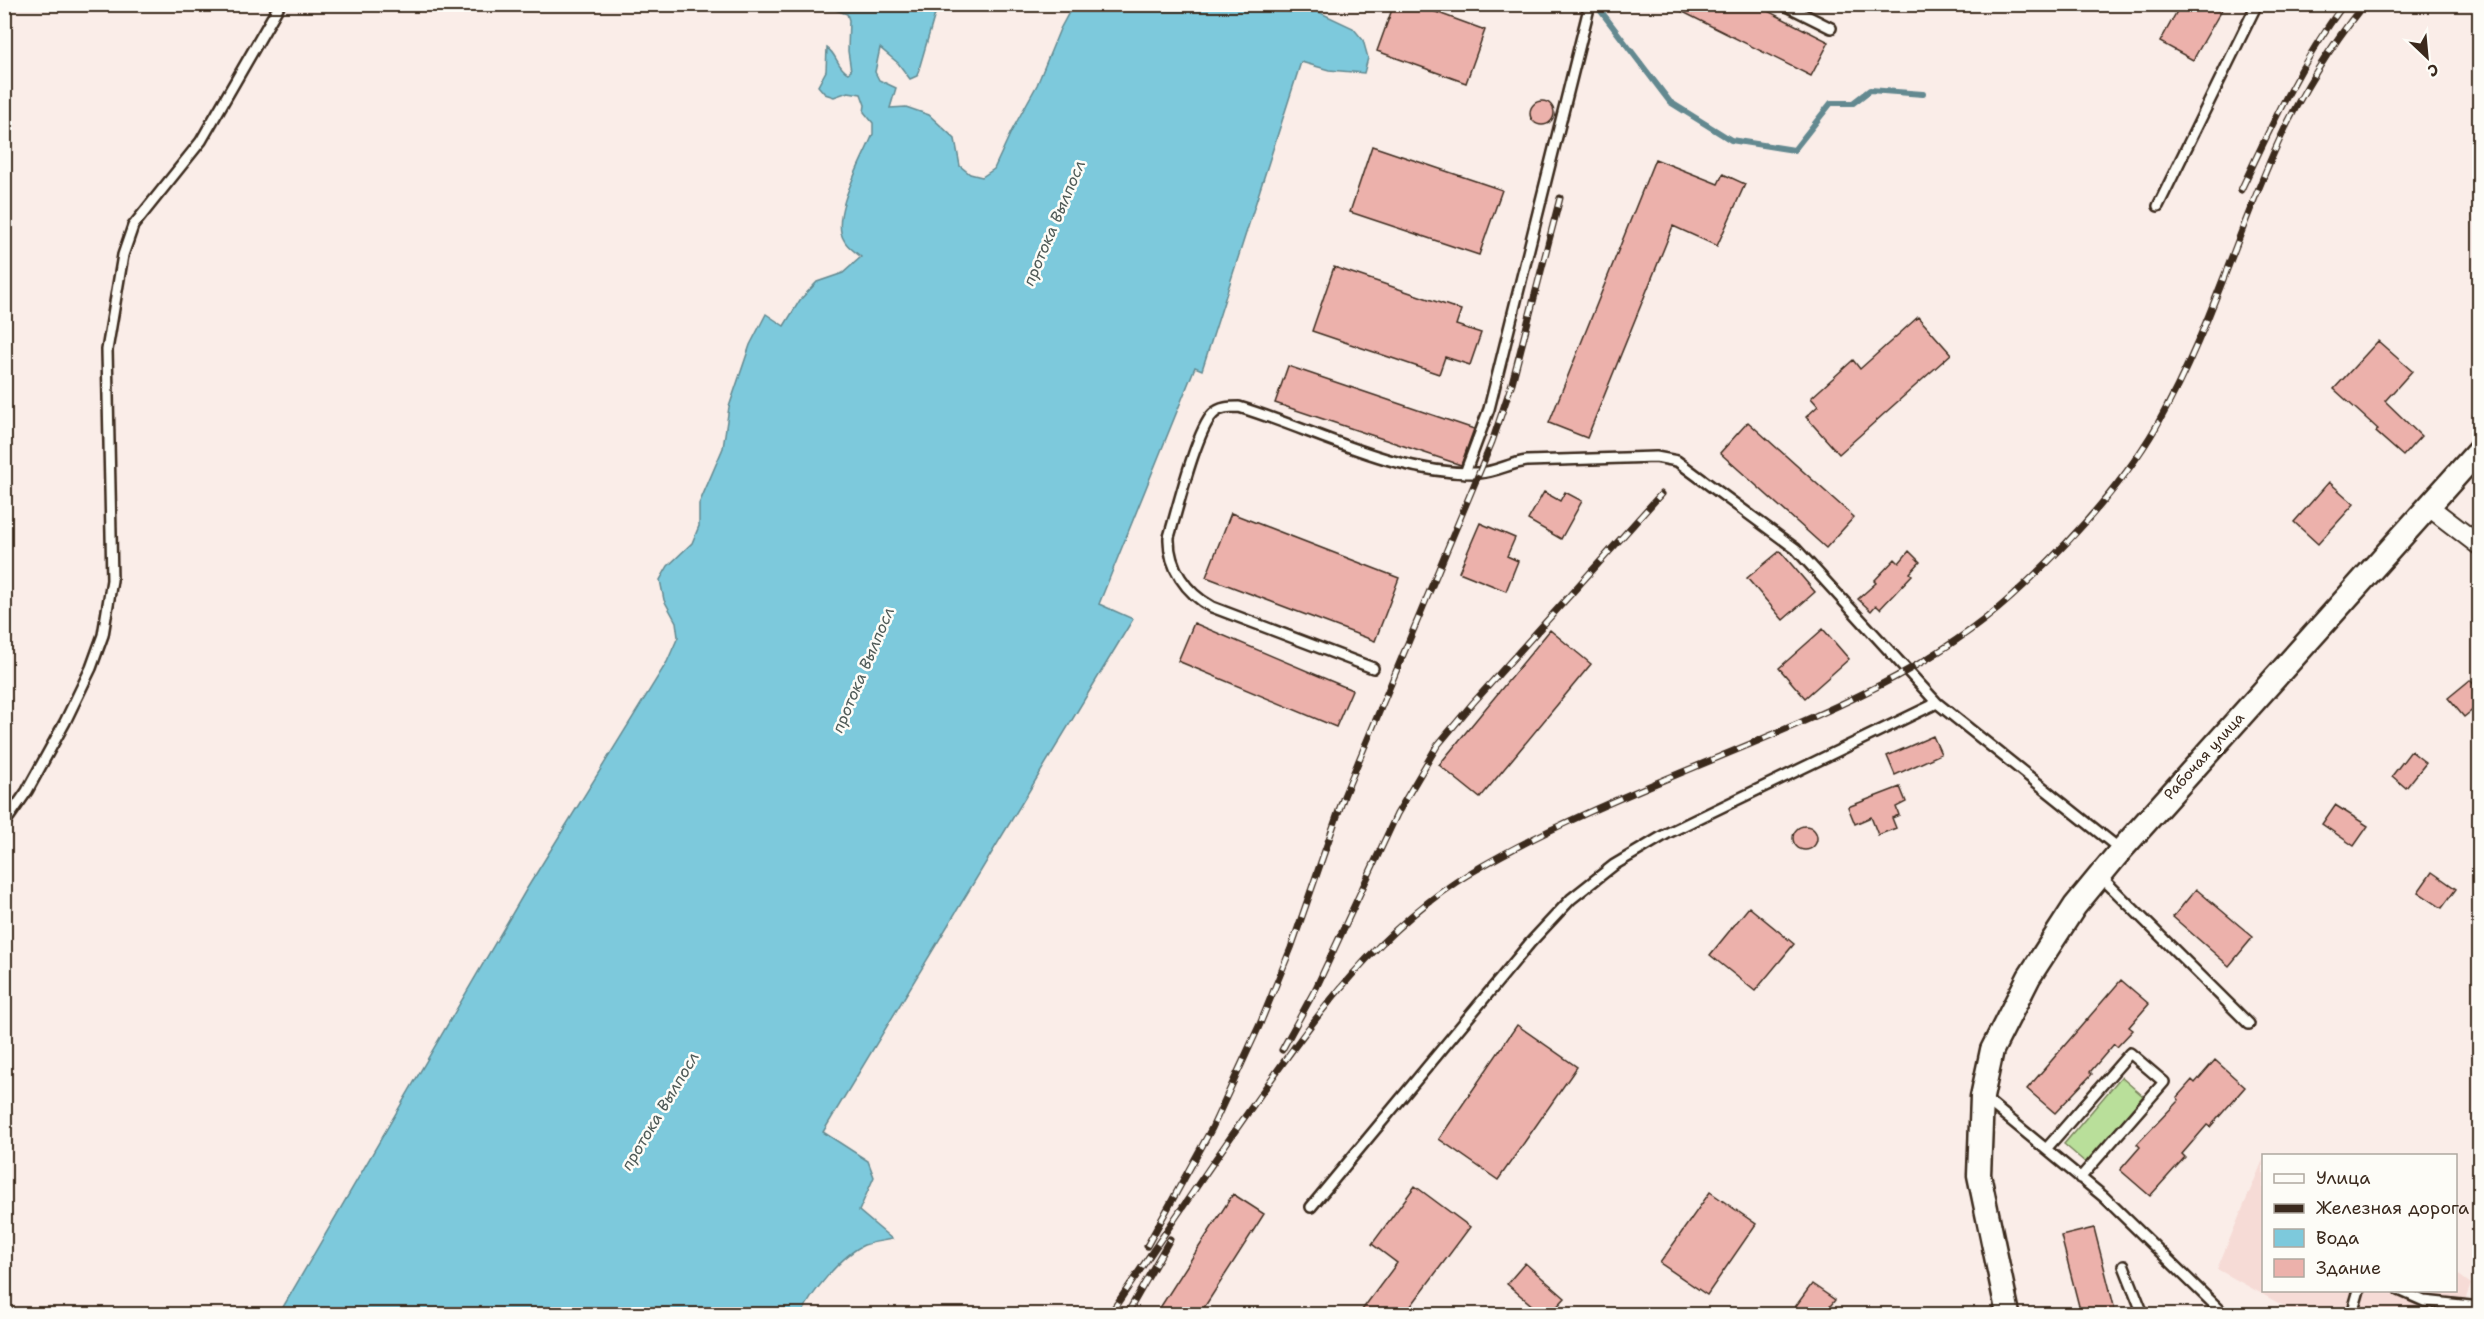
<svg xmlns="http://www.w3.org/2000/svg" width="2484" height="1319" font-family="'Shantell Sans',sans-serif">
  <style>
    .built { fill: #f6dbd6 }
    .green { fill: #b9df9a; stroke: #7a845c; stroke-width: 1.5 }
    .water { fill: #7dc9dc; stroke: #638990; stroke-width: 1.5 }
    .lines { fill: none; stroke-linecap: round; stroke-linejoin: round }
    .stream { stroke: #638990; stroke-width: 6 }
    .building { fill: #ecb1ab; stroke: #3b2a1e; stroke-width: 1.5 }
    .service-casing { stroke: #3b2a1e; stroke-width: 14 }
    .minor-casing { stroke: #3b2a1e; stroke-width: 22 }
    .tertiary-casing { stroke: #3b2a1e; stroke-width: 27 }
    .service { stroke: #fdfcf7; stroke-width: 9 }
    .minor { stroke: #fdfcf7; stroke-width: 18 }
    .tertiary { stroke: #fdfcf7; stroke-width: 22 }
    .rail-casing { stroke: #3b2a1e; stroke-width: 7 }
    .rail { stroke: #fdfcf7; stroke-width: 4.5; stroke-dasharray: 14; stroke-linecap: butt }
    .labels { text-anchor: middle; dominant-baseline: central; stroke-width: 5; stroke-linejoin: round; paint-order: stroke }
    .street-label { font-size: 15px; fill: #3b2a1e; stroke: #fdfcf7 }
    .water-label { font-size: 16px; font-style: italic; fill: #4f5a57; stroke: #fdfcf7 }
  </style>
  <rect width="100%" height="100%" fill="#faede8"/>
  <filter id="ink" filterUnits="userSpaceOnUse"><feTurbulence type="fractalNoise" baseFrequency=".0167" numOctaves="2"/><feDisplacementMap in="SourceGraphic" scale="12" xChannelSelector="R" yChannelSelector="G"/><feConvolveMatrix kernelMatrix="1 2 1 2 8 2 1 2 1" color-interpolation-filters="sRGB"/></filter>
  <g filter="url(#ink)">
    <path class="built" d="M2263,1160L2264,1290H2456V1273L2471,1284L2460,1314H2298L2217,1269Z"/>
    <path class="green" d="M2121,1077L2143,1096L2086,1163L2064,1144Z"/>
    <path class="water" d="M840,4L930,5L935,14L917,76L910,79L898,63L880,48L875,72L879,80L896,88L890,108L906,107L929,115L955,139L960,166L970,174L982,177L994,169L1011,132L1037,85L1060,29L1073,5H1304L1353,28L1363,40L1368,58L1364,73L1329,70L1301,62L1202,370L1195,367L1099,604L1133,619L823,1132L868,1161L874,1177L859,1211L892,1239C883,1241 873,1242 864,1245C842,1255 811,1293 802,1314H279L526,890L667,662L678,637L676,622L664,600L660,580L668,566L692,543L699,526V504L723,448L729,407L750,345L766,314L784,326L800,300L817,282L843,273L861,257C856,252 847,247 844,240C829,216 864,158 873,134V123L864,112L865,105L861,94L848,92L834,97L825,94L818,86L826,71L827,48C837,54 837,68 848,73L851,71L848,51L849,20L847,14L836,10Z"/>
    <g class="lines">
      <path class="stream" d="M1597,6L1670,102L1731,140L1794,150L1831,103H1853L1870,90L1923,94"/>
    </g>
    <path class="building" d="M1394,4H1414L1485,30L1466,83L1377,51Z
      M1667,4H1754L1829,42L1811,76Z
      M2181,4H2225L2193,60L2160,42Z
      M1530 113a12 12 0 1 1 24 0a12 12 0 1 1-24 0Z
      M1372,146L1502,190L1479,255L1350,212Z
      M1655,159L1718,184L1723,174L1745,184L1717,246L1673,226L1587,438L1549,423Z
      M1334,267L1461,310L1456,325L1481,333L1470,365L1445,357L1439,374L1312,331Z
      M1918,317L1951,354L1839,454L1806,417L1818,406L1811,398L1853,360L1860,369Z
      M2378,341L2412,371L2385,401L2421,436L2403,456L2376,432L2378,429L2334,389Z
      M1288,366L1474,429L1461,465L1275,403Z
      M1748,422L1854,517L1826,548L1720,453Z
      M2329,482L2354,504L2318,544L2294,522Z
      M1544,492L1560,501L1565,492L1582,501L1561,539L1528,520Z
      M1231,513L1399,578L1375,641L1206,577Z
      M1480,523L1515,538L1507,556L1518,561L1506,591L1459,572Z
      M1780,551L1815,592L1783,620L1747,578Z
      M1909,551L1920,562L1910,573L1912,575L1880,609L1876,605L1871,611L1858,599L1876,583L1874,581L1895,559L1899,563Z
      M1194,623L1352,690L1336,727L1178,661Z
      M1823,629L1849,659L1805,698L1779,668Z
      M1550,630L1591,664L1480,798L1439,765Z
      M2470,680L2480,691V704L2464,717L2448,698Z
      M1933,736L1941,754L1895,775L1887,756Z
      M2411,751L2426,763L2406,788L2392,776Z
      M1900,787L1906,802L1896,807L1899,815L1892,818L1896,828L1878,835L1871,817L1855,824L1848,807Z
      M2335,805L2368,826L2354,846L2322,824Z
      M1793 838a12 12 0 1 1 24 0a12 12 0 1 1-24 0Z
      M2432,872L2456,889L2442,908L2418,892Z
      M2196,889L2253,937L2229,966L2173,917Z
      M1749,907L1794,944L1755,991L1710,955Z
      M2121,980L2149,1004L2129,1027L2133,1030L2117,1047L2114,1044L2090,1072L2092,1074L2055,1113L2027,1089Z
      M1517,1025L1577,1067L1498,1180L1439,1139Z
      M2215,1060L2245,1087L2210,1127L2207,1125L2182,1154L2185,1157L2150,1196L2120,1170L2140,1147L2137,1144L2179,1100L2177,1097L2192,1080L2195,1083Z
      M1415,1186L1470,1227L1405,1314H1359L1397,1263L1372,1244Z
      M1710,1192L1756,1224L1707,1295L1660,1263Z
      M1233,1194L1264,1214L1200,1314H1156Z
      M2094,1228L2116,1314H2081L2061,1236Z
      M1525,1263L1565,1298L1550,1314H1542L1507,1284Z
      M1812,1284L1835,1300L1824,1314H1790Z"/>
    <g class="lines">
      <defs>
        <path id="service" d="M1783,4L1831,28
          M2158,206L2257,4
          M1465,473L1489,409L1590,4
          M1373,668L1212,607C1186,593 1168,567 1169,537C1177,511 1196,431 1213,414C1220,407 1230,407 1239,407C1318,431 1395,475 1479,473C1496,472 1510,463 1527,461L1656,457L1677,461L1796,549L1937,703
          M4,824L27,791L65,722L91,668L103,635L112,580L107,350L123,255L133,226L201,141L280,4
          M2100,876L2249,1024
          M1984,1098L2104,1197L2224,1314
          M2046,1149L2130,1053L2164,1082L2080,1178
          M1311,1207L1530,943L1571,899L1614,865L1668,833L1937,703L2121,850
          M2124,1266L2143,1314
          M2399,1290L2424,1301L2480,1307
          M2352,1314L2359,1290"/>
        <path id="minor" d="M2428,506L2480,546"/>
        <path id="tertiary" d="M2008,1314L1979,1175L1982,1097L1992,1050L2029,977L2075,906L2121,850L2480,449"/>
      </defs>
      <use href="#service" class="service-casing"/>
      <use href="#minor" class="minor-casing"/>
      <use href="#tertiary" class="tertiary-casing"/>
      <use href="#service" class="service"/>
      <use href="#minor" class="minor"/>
      <use href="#tertiary" class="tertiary"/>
      <defs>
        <path id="rail" d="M2241,190C2271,126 2301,62 2344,4
          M1282,1050L1316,988L1397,814L1437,746L1473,703L1661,494
          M1147,1246L1212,1128L1260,1024L1291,948L1344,796L1492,442L1512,383L1560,198
          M1110,1314C1158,1244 1205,1173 1254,1104C1314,1017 1380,927 1472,872C1568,815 1679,775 1781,731C1868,694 1955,652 2023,586C2073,539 2121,487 2156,427C2208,336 2236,235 2279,141C2302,91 2330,47 2364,4
          M1127,1314L1170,1239"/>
      </defs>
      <use href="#rail" class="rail-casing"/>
      <use href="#rail" class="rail"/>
    </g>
  </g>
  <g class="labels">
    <g class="street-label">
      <text transform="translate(2204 756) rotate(-48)">Рабочая улица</text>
    </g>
    <g class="water-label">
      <text transform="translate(1054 223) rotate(-67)">протока Вылпосл</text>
      <text transform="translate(863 670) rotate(-67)">протока Вылпосл</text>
      <text transform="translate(660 1111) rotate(-59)">протока Вылпосл</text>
    </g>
  </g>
  <rect width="2484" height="1319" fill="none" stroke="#fdfcf7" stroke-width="24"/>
  <rect x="12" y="12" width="2460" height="1295" fill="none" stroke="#3b2a1e" stroke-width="2" filter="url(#ink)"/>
  <rect x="2262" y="1154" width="195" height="138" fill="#fdfcf7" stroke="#afa8a0" stroke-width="1.5"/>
  <rect x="2274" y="1174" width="30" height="9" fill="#fdfcf7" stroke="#afa8a0" stroke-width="1.5"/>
  <text x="2316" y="1184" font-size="18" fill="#3b2a1e">Улица</text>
  <rect x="2274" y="1204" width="30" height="9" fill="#3b2a1e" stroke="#afa8a0" stroke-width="1.5"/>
  <text x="2316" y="1214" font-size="18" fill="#3b2a1e">Железная дорога</text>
  <rect x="2274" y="1229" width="30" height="18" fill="#7dc9dc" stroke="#afa8a0" stroke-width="1.5"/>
  <text x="2316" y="1244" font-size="18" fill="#3b2a1e">Вода</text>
  <rect x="2274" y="1259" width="30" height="18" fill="#ecb1ab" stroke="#afa8a0" stroke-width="1.5"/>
  <text x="2316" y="1274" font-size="18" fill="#3b2a1e">Здание</text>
  <g transform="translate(2427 57) rotate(154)" stroke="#fdfcf7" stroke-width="4.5" paint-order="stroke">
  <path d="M0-4.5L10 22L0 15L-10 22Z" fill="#3b2a1e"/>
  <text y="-9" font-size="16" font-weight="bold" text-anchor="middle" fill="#3b2a1e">С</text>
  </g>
</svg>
